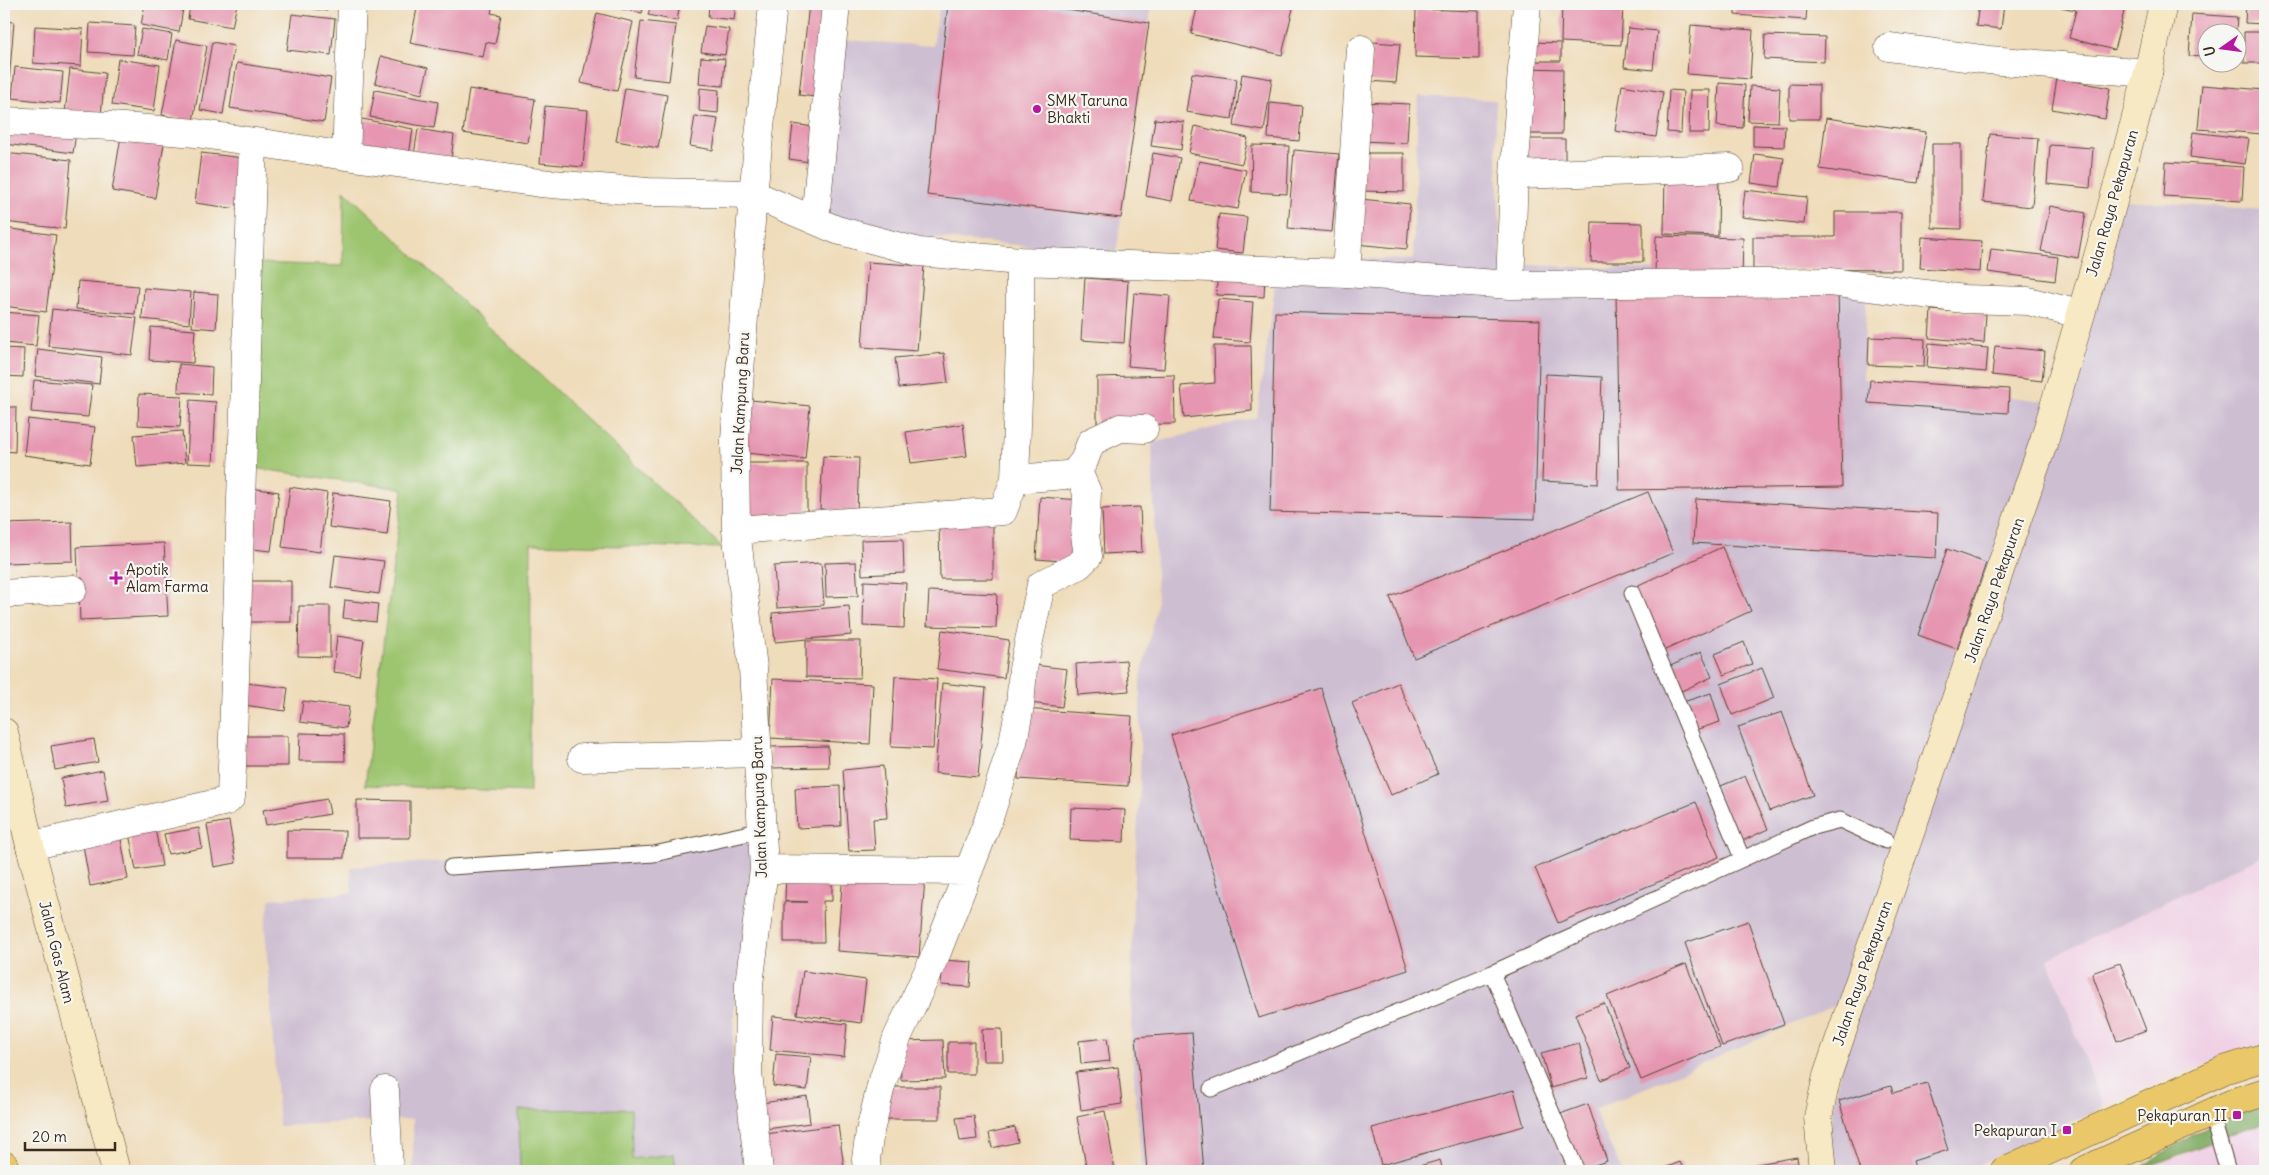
<svg xmlns="http://www.w3.org/2000/svg" width="2269" height="1175" font-family="Delius,sans-serif">
  <style>
    .built { fill: #f0d0e5 }
    .industrial { fill: #cebed2 }
    .green { fill: #9dc570; stroke: #6c7847 }
    .forest { fill: #7eaa62; stroke: #5c6a40 }
    .building { fill: #e696b1 }
    .lines { fill: none; stroke-linecap: round; stroke-linejoin: round }
    .lane-casing { stroke: #564535; stroke-width: 17 }
    .street-casing { stroke: #564535; stroke-width: 29 }
    .secondary-casing { stroke: #564535; stroke-width: 29 }
    .highway-casing { stroke: #564535; stroke-width: 29 }
    .lane { stroke: #fff; stroke-width: 15 }
    .street { stroke: #fff; stroke-width: 28 }
    .secondary { stroke: #f7e9c3; stroke-width: 28 }
    .highway { stroke: #eac769; stroke-width: 28 }
    .poi-dot { fill: #b5179e; stroke: #f6f6f2; stroke-width: 2 }
    .labels { text-anchor: middle; dominant-baseline: central; stroke-width: 4.5; stroke-linejoin: round; paint-order: stroke }
    .poi-label { font-size: 15px; fill: #3b2a1e; stroke: #f6f6f2; text-anchor: start }
    .street-label { font-size: 15px; fill: #3b2a1e; stroke: #f6f6f2 }
  </style>
  <rect width="100%" height="100%" fill="#f6f6f2"/>
  <filter id="ink" filterUnits="userSpaceOnUse"><feTurbulence type="fractalNoise" baseFrequency=".02" numOctaves="2"/><feDisplacementMap in="SourceGraphic" scale="10" xChannelSelector="R" yChannelSelector="G"/><feConvolveMatrix kernelMatrix="1 2 1 2 8 2 1 2 1" color-interpolation-filters="sRGB"/></filter>
  <filter id="wash" filterUnits="userSpaceOnUse"><feTurbulence type="fractalNoise" baseFrequency=".0096" numOctaves="4" result="noise"/><feDisplacementMap in="SourceGraphic" scale="20" xChannelSelector="R" yChannelSelector="G"/><feGaussianBlur stdDeviation="1.12" result="paint"/><feColorMatrix in="noise" values="0 0 0 0 0 0 0 0 0 0 0 0 0 0 0 0 0 1.4 0 .05"/><feComposite in="paint" operator="in"/></filter>
  <g filter="url(#wash)">
    <rect width="100%" height="100%" fill="#efdcba"/>
    <path class="built" d="M2265,854V1043L2172,1077L2103,1107L2048,959Z
      M2265,1122V1171H2141Z"/>
    <path class="industrial" d="M940,4H1152L1116,254L828,228L844,40L933,46Z
      M1418,96L1495,100L1501,264L1867,278L1863,379L2068,404L2116,199L2265,210V854L2048,959L2103,1107L1967,1171H1836L1827,1141L1853,998L1594,1110L1622,1171H1142L1131,1041L1133,893L1140,790V682L1157,605L1152,443L1257,417L1279,256L1413,260Z
      M756,840L734,1009L732,1071L736,1113L747,1171H676L674,1154L632,1159L631,1109L520,1110V1171H413V1119L279,1126L265,927L270,899L352,893L351,867L513,857L652,856Z"/>
    <path class="green" d="M344,190L723,548L531,544L530,792L365,785L403,489L232,465L258,263L343,266Z
      M631,1109L632,1159L674,1154L676,1171H520L519,1110Z"/>
    <path class="forest" d="M2265,1095V1122L2136,1171L2251,1098Z"/>
    <g id="blocks">
      <path class="building" d="M145,4H184L179,32L141,25Z
        M190,4H237L232,27L188,19Z
        M283,4H327V11Z
        M418,4H493L491,13L501,15L495,44L486,42L483,57L410,43Z
        M608,4H644L642,13L607,6Z
        M651,4H680L677,21L648,15Z
        M709,4H736L734,20L708,17Z
        M809,4H834L823,98L799,95Z
        M948,4H1030L1149,23L1121,218L927,195Z
        M1198,4H1294L1282,55L1191,34Z
        M1562,4L1623,7L1621,45L1561,42Z
        M1735,4H1807L1806,20L1735,15Z
        M1979,4H2004L2001,29L1976,26Z
        M2126,4L2114,50L2069,38L2076,10L2050,5Z
        M2246,4H2265V24L2245,23Z
        M1416,9L1479,11V59L1415,57Z
        M597,13L633,22L617,91L581,83Z
        M292,14L335,19L331,55L287,50Z
        M2192,14L2237,17L2236,32H2206V57L2189,56Z
        M4,21L14,22L7,106H4Z
        M641,21L676,25L669,81L634,77Z
        M90,23L135,26L133,55L88,52Z
        M1691,25L1753,30L1750,79L1687,74Z
        M35,26L83,29L81,66L33,63Z
        M705,26L729,29L725,55L701,52Z
        M1628,28L1657,31L1653,70L1624,67Z
        M142,29L172,34L168,60L137,54Z
        M2244,32H2265V63H2244Z
        M1765,35L1825,37L1824,62L1764,59Z
        M176,40L207,46L193,121L162,115Z
        M212,42L234,46L223,114L200,110Z
        M1373,42L1400,44L1396,83L1369,81Z
        M1529,42L1561,43V61H1528Z
        M381,56L428,68L422,94L375,83Z
        M701,57L725,59L723,86L699,84Z
        M118,59L160,65L154,111L112,105Z
        M237,63L331,78L324,122L230,108Z
        M15,67L63,72L60,103L12,98Z
        M1525,68L1563,69L1562,134H1524Z
        M70,69L105,73L101,116L65,113Z
        M1192,73L1237,79L1232,119L1186,112Z
        M1242,74L1272,79L1264,131L1234,126Z
        M2057,78L2110,88L2105,119L2052,109Z
        M1719,83L1745,85L1743,128L1717,126Z
        M1789,84L1819,85V119H1789Z
        M1622,85L1663,92L1656,137L1615,131Z
        M2202,85L2265,90L2263,134L2198,129Z
        M1750,86L1780,88L1778,122L1748,121Z
        M625,88L667,95L658,148L616,141Z
        M700,88L719,90L718,113L699,111Z
        M469,89L535,99L528,143L463,133Z
        M375,90L438,102L434,128L370,117Z
        M1669,90L1683,91L1681,133L1667,132Z
        M1690,90H1710L1709,133H1689Z
        M1364,102L1409,104L1407,143L1362,141Z
        M1270,103L1302,106L1299,141L1268,138Z
        M545,106L588,110L583,167L540,163Z
        M695,116L718,119L713,150L690,146Z
        M357,118L413,129L409,155L352,145Z
        M1826,118L1926,132L1918,183L1820,169Z
        M1155,119L1184,122L1181,150L1151,146Z
        M793,124L821,128L816,163L789,159Z
        M8,125L76,133L73,153L5,144Z
        M1753,125L1785,126L1784,147L1753,146Z
        M1195,126L1248,138L1242,164L1189,153Z
        M418,129L454,135L451,160L414,155Z
        M122,130L165,138L155,198L112,191Z
        M2193,132L2249,139L2245,164L2190,157Z
        M1990,134L2038,138L2032,207L1983,202Z
        M1523,139H1565V172L1523,171Z
        M1932,144H1961V229L1932,228Z
        M1252,145L1289,146L1287,194L1251,192Z
        M2050,145L2093,148L2090,188L2047,184Z
        M1294,150L1339,154L1332,232L1288,228Z
        M4,153L71,160L65,229L4,222Z
        M201,153L244,158L238,209L195,203Z
        M1153,153L1180,158L1172,201L1146,196Z
        M1362,153H1404V192L1362,191Z
        M1755,154L1784,158L1780,187L1751,183Z
        M1199,161L1246,170L1238,209L1191,201Z
        M2166,162L2244,167L2242,201L2164,196Z
        M1665,170L1719,172L1718,236L1664,234Z
        M1745,190L1807,197L1804,224L1742,217Z
        M1360,199L1410,204L1407,249L1356,244Z
        M2050,206L2086,213L2078,258L2041,251Z
        M1835,212H1901V270L1753,269V237H1835Z
        M1219,214L1247,217L1243,253L1215,250Z
        M1592,222L1643,223V262H1591Z
        M4,228L56,235L46,312L4,306Z
        M1656,236L1743,238L1742,278L1655,276Z
        M1922,237L1982,241L1980,272L1920,268Z
        M1991,249L2058,257L2055,281L1988,272Z
        M868,262L924,266L917,351L862,347Z
        M1218,272L1265,275L1264,297L1216,295Z
        M1085,278L1128,281L1124,343L1081,340Z
        M78,281L138,286L135,314L76,309Z
        M144,288L191,292L189,324L142,319Z
        M1838,289L1842,487L1619,490L1616,291Z
        M194,292L218,294L216,329L192,327Z
        M1134,293L1170,296L1164,369L1128,366Z
        M1218,299L1253,302L1250,342L1214,339Z
        M52,309L137,318L132,355L48,346Z
        M1931,310L1986,314L1984,343L1929,338Z
        M4,312L39,315L36,346L4,343Z
        M1275,312L1540,320L1535,519L1270,512Z
        M151,327L195,330L193,363L149,360Z
        M1869,337L1925,339L1924,367L1868,365Z
        M1929,343L1988,348L1986,372L1927,367Z
        M1214,346H1251L1252,411L1184,418L1181,386L1215,383Z
        M1995,346L2045,351L2042,381L1992,375Z
        M4,348L24,349L23,377L4,376Z
        M38,349L102,357L99,384L35,376Z
        M944,353L948,383L899,388L895,358Z
        M179,364L212,367L211,394L178,392Z
        M1546,374L1602,377L1598,484L1542,481Z
        M1174,375L1175,424L1097,425V377Z
        M34,380L92,385L88,417L31,412Z
        M1870,380L2009,389L2008,413L1868,403Z
        M139,394L182,396L180,427L138,425Z
        M190,400L216,402L213,464L187,463Z
        M751,400L810,406L805,459L746,453Z
        M4,407H16L15,452L4,451Z
        M28,419L95,427L90,464L24,455Z
        M963,424L967,456L911,463L906,432Z
        M182,431L185,463L137,467L134,435Z
        M823,456L859,458L857,512L820,509Z
        M741,463H807V520H741Z
        M290,487L327,493L320,552L282,547Z
        M250,488L279,492L271,551L242,548Z
        M1648,492L1673,553L1414,658L1390,597Z
        M333,493L391,501L387,535L329,527Z
        M1040,497L1081,500L1076,562L1036,559Z
        M1696,499L1938,513L1936,558L1693,543Z
        M1140,507L1142,552L1104,554L1102,509Z
        M939,520H993V579H940Z
        M72,522L73,561L4,563V524Z
        M903,539L904,573L862,575L861,540Z
        M164,543L168,616L80,620L77,547Z
        M1722,547L1751,611L1663,651L1634,587Z
        M1947,549L1986,563L1957,649L1918,635Z
        M335,555L384,561L379,594L331,587Z
        M856,562L858,596L826,597L825,563Z
        M821,563L824,605L777,608L774,566Z
        M246,581H291V622H245Z
        M864,581L906,583L904,628L863,626Z
        M929,591L997,594L996,628L927,626Z
        M345,600L378,604L376,622L343,618Z
        M299,606H330V657L298,656Z
        M849,606L851,635L775,642L772,613Z
        M942,630L1009,640L1004,678L937,669Z
        M337,636L364,640L359,675L333,672Z
        M806,641H861L860,678L806,677Z
        M1744,642L1752,664L1724,675L1715,654Z
        M1701,652L1712,677L1677,693L1666,668Z
        M1126,660L1129,691L1078,695L1076,664Z
        M1034,665L1067,669L1062,707L1030,703Z
        M1762,668L1774,698L1732,715L1721,684Z
        M895,676L937,679L933,749L891,747Z
        M773,679L873,684L870,744L770,738Z
        M247,683L288,688L285,711L244,705Z
        M942,683L986,688L978,777L935,773Z
        M1398,683L1438,774L1391,795L1352,703Z
        M1321,688L1408,970L1259,1018L1171,735Z
        M1711,693L1720,722L1692,731L1683,702Z
        M303,701L349,707L346,728L300,722Z
        M1022,709L1132,716L1128,786L1018,779Z
        M1782,712L1813,795L1769,811L1738,727Z
        M300,733L344,734L345,761H299Z
        M244,736H288V766H244Z
        M94,739L98,762L55,770L51,746Z
        M828,746L829,767L770,768V747Z
        M883,766L887,818L873,819L875,850L849,851L843,770Z
        M103,770L108,801L66,808L61,778Z
        M1745,776L1768,829L1740,842L1716,788Z
        M840,786L841,826L797,828L795,788Z
        M327,799L330,814L266,825L263,810Z
        M357,800L410,801V838H357Z
        M1696,802L1719,857L1558,923L1535,868Z
        M1071,808L1125,810L1124,842L1070,840Z
        M229,821L236,863L214,867L207,825Z
        M155,828L162,866L136,870L129,833Z
        M199,828L202,848L168,854L164,834Z
        M287,830L345,831L344,858H287Z
        M121,839L128,879L90,886L83,845Z
        M786,871L832,872V901H823L824,942H784V902H807L785,901Z
        M843,872L925,878L919,957L837,951Z
        M1748,921L1784,1024L1722,1046L1685,943Z
        M943,960L972,962L970,987L941,985Z
        M2120,963L2146,1030L2117,1041L2092,973Z
        M1686,964L1720,1047L1641,1080L1607,996Z
        M803,971L866,980L861,1023L797,1014Z
        M1604,1003L1630,1068L1601,1080L1575,1014Z
        M773,1016L847,1024L844,1057L770,1050Z
        M982,1029H1002L1003,1061H983Z
        M1192,1033L1204,1171H1147L1136,1037Z
        M1107,1038L1110,1061L1081,1064L1079,1041Z
        M943,1040L945,1079L901,1080L900,1041Z
        M948,1042H974V1074H948Z
        M1579,1043L1588,1078L1551,1088L1541,1053Z
        M776,1054L811,1057L807,1090L773,1086Z
        M1118,1067L1122,1104L1081,1110L1076,1072Z
        M1927,1083L1948,1150L1913,1161L1916,1171H1860L1839,1101L1891,1086L1893,1093Z
        M885,1087H940V1119H885Z
        M1514,1090L1524,1126L1381,1165L1372,1128Z
        M807,1096L810,1123L767,1129L763,1103Z
        M1588,1104L1607,1161L1579,1170L1560,1114Z
        M1105,1111L1115,1171H1087L1077,1117Z
        M974,1116L977,1139L960,1141L956,1118Z
        M838,1125L844,1167L809,1171H770L765,1134Z
        M1015,1127L1018,1142L992,1148L989,1133Z
        M1797,1157L1799,1171H1735V1168Z
        M1440,1160L1443,1171H1402Z
        M1680,1162L1684,1171H1657Z"/>
    </g>
  </g>
  <g filter="url(#ink)">
    <use href="#blocks" fill-opacity="0" stroke="#564535" stroke-width="1"/>
    <g class="lines">
      <defs>
        <path id="lane" d="M1632,593L1742,858
          M451,867L654,854L763,830
          M1492,973L1813,827L1840,820L1886,841
          M1211,1089L1492,973L1577,1171
          M2211,1113L2228,1171"/>
        <path id="street" d="M352,4L346,156L540,183L648,192L753,194L735,440L736,530L753,668L764,869L749,984L748,1073L759,1171
          M773,4L753,194L837,230L919,252L1020,261L1346,273L1510,285L1830,282L1964,299L2028,301L2080,314
          M1889,47L1989,60L2148,73
          M4,121L111,126L196,133L346,156
          M1514,175L1730,168
          M815,220L836,4
          M1346,273L1361,49
          M1510,285L1514,175L1527,4
          M1079,474V467L1084,461L1091,442L1120,428L1144,429
          M736,530L1003,511L1015,479L1020,344V261
          M4,594L73,589
          M582,758L757,753
          M30,846L227,801L231,797L253,143
          M764,869L968,871
          M385,1090L389,1171
          M867,1171L866,1159L870,1131L881,1086L897,1038L937,952L988,821L1013,742L1020,706L1023,669L1041,585L1079,565L1088,556L1085,535L1087,492L1079,474L1015,479"/>
        <path id="secondary" d="M4,732L30,846L116,1171
          M1823,1171L1818,1117L1827,1076L2044,441L2104,235L2148,73L2163,4"/>
        <path id="highway" d="M4,1165L5,1171
          M2004,1171L2224,1070L2265,1057
          M2083,1171L2237,1101L2265,1092"/>
      </defs>
      <use href="#lane" class="lane-casing"/>
      <use href="#street" class="street-casing"/>
      <use href="#secondary" class="secondary-casing"/>
      <use href="#highway" class="highway-casing"/>
      <use href="#lane" class="lane"/>
      <use href="#street" class="street"/>
      <use href="#secondary" class="secondary"/>
      <use href="#highway" class="highway"/>
    </g>
  </g>
  <g class="poi-dot">
    <circle cx="1037" cy="109" r="5"/>
    <path d="M113.5 570.5h5v5h5v5h-5v5h-5v-5h-5v-5h5z"/>
    <rect x="2232" y="1110" width="10" height="10" rx="2.5"/>
    <rect x="2062" y="1125" width="10" height="10" rx="2.5"/>
  </g>
  <g class="labels">
    <g class="poi-label">
      <text x="1047" y="100">SMK Taruna<tspan x="1047" dy="17">Bhakti</tspan></text>
      <text x="126" y="569">Apotik<tspan x="126" dy="17">Alam Farma</tspan></text>
      <text x="2227" y="1115" text-anchor="end">Pekapuran II</text>
      <text x="2057" y="1130" text-anchor="end">Pekapuran I</text>
    </g>
    <g class="street-label">
      <text transform="translate(2112 203) rotate(-74)">Jalan Raya Pekapuran</text>
      <text transform="translate(740 403) rotate(-87)">Jalan Kampung Baru</text>
      <text transform="translate(1994 590) rotate(-71)">Jalan Raya Pekapuran</text>
      <text transform="translate(759 807) rotate(-92)">Jalan Kampung Baru</text>
      <text transform="translate(57 952) rotate(76)">Jalan Gas Alam</text>
      <text transform="translate(1862 973) rotate(-71)">Jalan Raya Pekapuran</text>
    </g>
  </g>
  <rect width="2269" height="1175" fill="none" stroke="#f6f6f2" stroke-width="20"/>
  <g transform="translate(2222 48) rotate(256)"><circle r="24" fill="#f6f6f2" stroke="#aba49d"/>
  <path d="M0-4L9 19L0 12L-9 19Z" fill="#b5179e"/>
  <text y="-8" font-size="14" font-weight="bold" text-anchor="middle" fill="#3b2a1e">U</text>
  </g>
  <path d="M25 1142v8h90v-8" fill="none" stroke="#3b2a1e" stroke-width="2.5"/>
  <text x="32" y="1142" font-size="15" fill="#3b2a1e" stroke="#f6f6f2" stroke-width="4" paint-order="stroke">20 m</text>
</svg>
